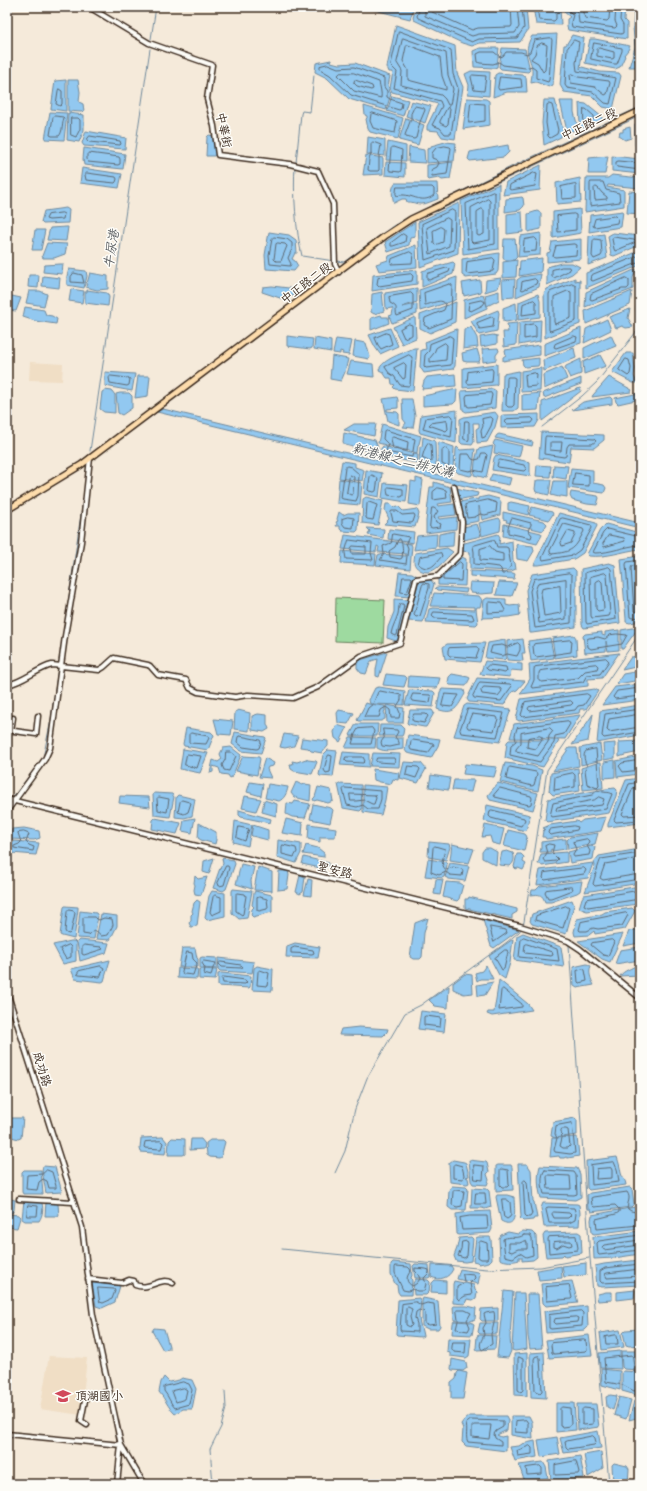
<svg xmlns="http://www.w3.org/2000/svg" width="647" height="1491" font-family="'Comic Neue','LXGW WenKai TC',sans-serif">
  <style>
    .built { fill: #f0dec5 }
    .green { fill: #9edaa0; stroke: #6c825f }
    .water { fill: #92c8f0; stroke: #6f899c }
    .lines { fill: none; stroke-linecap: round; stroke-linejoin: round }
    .shore { stroke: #5e6972; stroke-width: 1 }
    .stream { stroke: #6f899c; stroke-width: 1 }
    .minor-casing { stroke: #3b2a1e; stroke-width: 7 }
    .major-casing { stroke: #3b2a1e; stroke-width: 8 }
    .minor { stroke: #fdfcf7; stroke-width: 4 }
    .major { stroke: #fddcac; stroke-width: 5 }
    .labels { text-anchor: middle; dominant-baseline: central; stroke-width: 3; stroke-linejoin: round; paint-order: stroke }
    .street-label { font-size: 12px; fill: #3b2a1e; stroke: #fdfcf7 }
    .poi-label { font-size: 12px; fill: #3b2a1e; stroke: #fdfcf7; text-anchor: start }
    .water-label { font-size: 13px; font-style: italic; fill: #55595d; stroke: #fdfcf7 }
  </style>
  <rect width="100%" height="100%" fill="#f5eada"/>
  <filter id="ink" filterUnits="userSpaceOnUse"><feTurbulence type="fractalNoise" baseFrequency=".025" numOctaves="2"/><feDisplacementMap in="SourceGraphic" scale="8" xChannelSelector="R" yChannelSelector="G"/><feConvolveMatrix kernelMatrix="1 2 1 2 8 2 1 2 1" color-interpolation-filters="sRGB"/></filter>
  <g filter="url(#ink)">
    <path class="built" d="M30,362L63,364L62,381L29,380Z
      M49,1356L87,1358L81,1415L40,1409Z"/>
    <path class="green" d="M336,598L385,600L383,643L335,641Z"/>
    <path class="water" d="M363,7H414L410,19Z
      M416,7H526L528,30L520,42L480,43L472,46L462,43L414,20L413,18Z
      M533,7H560L561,25L536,24Z
      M563,7H625L624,20L627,23V39L568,30L567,27V19L570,17L563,11Z
      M634,8H640V67H629L635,47L633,28Z
      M396,25L455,46L457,73L463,87L455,139L442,137L438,131L427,130V126L438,104L392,92L390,88L393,72H389L387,67Z
      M557,34L553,85L549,87L536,82L531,83C531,79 532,77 532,73C533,58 521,54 532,36H537V35Z
      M572,35L584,38L580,69L582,67L600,72L619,73L621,76L613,109L603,107L592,96L564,92L560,85L564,45H566Z
      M590,39H595L630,46L628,50L624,55L625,56L620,67L615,69L585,63Z
      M480,48H499L497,67L494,68L474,67L473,51Z
      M502,48L525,49L530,70L528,72L501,69L499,67Z
      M331,60V62L339,64L355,63L390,76L388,86L391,94L386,110L349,99L327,78L315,72L316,63Z
      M471,71L490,72L489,96L468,94L469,85L465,74Z
      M498,73L522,75L526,77L527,92H507L493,97L495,75Z
      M66,80V111L51,109L55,81Z
      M68,80H78L80,92L79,102L83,104L84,111L81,112L68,111Z
      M392,96L408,100L403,116L387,111Z
      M467,98L486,99L489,101L490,125L463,129Z
      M544,100H555L563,130L561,137L544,145L542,123Z
      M411,101L431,106L425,123L406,116Z
      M560,101H574V112L578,128L570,132L567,131Z
      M579,103L586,104L602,117V120L584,128L580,126Z
      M364,106L403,118L398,139L370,132L368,129L366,119L367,118V116L365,115Z
      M50,112L67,113L64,140L45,139Z
      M68,113L84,115V130L79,142L67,140Z
      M406,118L424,125L418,145L399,140Z
      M640,122V144L635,145V124Z
      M630,127L631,138L625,140L619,136L620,132H623V129Z
      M86,131L126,138L125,149L84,146L82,143Z
      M209,135L214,136L216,155L214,156H206L207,137Z
      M368,137L385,140V156L367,154Z
      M388,142L406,146V161L386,160Z
      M445,142L456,143L454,161L427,163V149L431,148V146Z
      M508,145L509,152L504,157L470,161L468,159L470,152Z
      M409,147L424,150L425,163L408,162Z
      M84,148L125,154L123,169L84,165L83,159Z
      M366,155L383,158V174L363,175Z
      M608,156L605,174H588L589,158Z
      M612,156L640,159V174L612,171Z
      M386,162L405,163V177L385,175Z
      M453,162L450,179L442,180L439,178L428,180L427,179V165Z
      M541,165L540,190L503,195L506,182Z
      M82,168L122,174L119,188L80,183Z
      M612,175L640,178V188L608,185L607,187L624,190V206L585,212L586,178H608Z
      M580,178L581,202L557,204L556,183Z
      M395,183H437L438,199C432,201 427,204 421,204C415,204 415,202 407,202L406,199H402L394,203C392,196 391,189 395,183Z
      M499,184V249L463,254L461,201Z
      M629,191L640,192V214L627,213Z
      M522,197L523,198L524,206L520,210L505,212L506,199Z
      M459,203L458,253L420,267L418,222Z
      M66,208L69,210L68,223L43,224L41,222L44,211Z
      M580,209L581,233L553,238V212Z
      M537,211L541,213V229L528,232V214Z
      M623,211L621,227L589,232L590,215Z
      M522,212L523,232L507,234V214Z
      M415,222V237L410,238L409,245L388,252L385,242Z
      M66,227H68L66,241L47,240L50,228Z
      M35,230H45L41,250H32Z
      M269,232L289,235L296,240L297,253H295L292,259L295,261L298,266L294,271L266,269L265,255Z
      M541,233L540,255L518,257L520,236Z
      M613,233L640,236V245L614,256L611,255L608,236Z
      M604,234L607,258L588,265L589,236Z
      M504,239H515L517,257L514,260H505L503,257Z
      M581,239V259L547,262V253L550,252L552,242Z
      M47,243L67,244L65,254L54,258H43L42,256Z
      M416,245L417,267L379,271L376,264L388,260L389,256Z
      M639,251L640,263L638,266L586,288V273Z
      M499,253L498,271L496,274L466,278L462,275V259Z
      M542,258L541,272L519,276L520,261Z
      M517,260L516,277L503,278V262Z
      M453,262L455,264L453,274L422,287V271Z
      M561,263H572L580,267L572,274L547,285V267Z
      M60,264H63L62,274L43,272L44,265Z
      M69,269L86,271L87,276L84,288L67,285V276Z
      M636,269L633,278V289L585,307L586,292Z
      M417,270V284L372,291L373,275Z
      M90,273L108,276V289L97,290L86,287Z
      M541,274L539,287L516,297L517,280L521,277Z
      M29,275H39L38,288L28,287Z
      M43,276L60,278L59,288L42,286Z
      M457,277L456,299L453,301L420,311L419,290Z
      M501,278L498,288L485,292L486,280Z
      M575,278V281L580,280V324L545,338L544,294L547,289Z
      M515,279L514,297L503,298L502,280Z
      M480,280L481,292L464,296L462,283Z
      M272,286L297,289L295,295L283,299L262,292L263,287Z
      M417,288V302L402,307L417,304V314L392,323L389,316L392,315L393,310L392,308L386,309L385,293Z
      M71,289L84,291L82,303L69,301Z
      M87,290L107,293L109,297L108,306L85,303V292H87Z
      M29,291H40L47,294L44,306L26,303Z
      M499,291V300L487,306V308L464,318V300L483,295L487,306L485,295Z
      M632,291L630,305L586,324L585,311Z
      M382,292L384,311L374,314L371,312L372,294Z
      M538,294L540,301V317L518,320L519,302Z
      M7,295L21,298L16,311L7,310Z
      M456,302L455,322L430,333L420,328V315Z
      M516,303L517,320L506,322L503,321V308Z
      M25,307L44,310L46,315L52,316L57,319L56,324L35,321L23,317Z
      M630,309L628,318L633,327L626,328L622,326L617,328L615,327V325L613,324L609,317Z
      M498,310L499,313L497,331L479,335L471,321Z
      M381,315L382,317H388L389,323L371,330V318Z
      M415,317L416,338L402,344L393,327Z
      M607,319L611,330L584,343L586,329Z
      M541,320L540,341L519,345V323L521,322Z
      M517,323L516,345L504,347L503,332H508L507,324Z
      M471,327L477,338L478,347L463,349L464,330Z
      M390,328L398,346L380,354L375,347L369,335Z
      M581,328V343L544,356V344Z
      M457,329L455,366L453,369L424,373L420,367L421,350L426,349L425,342Z
      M493,335L497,336V344L481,347L480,337Z
      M611,335L616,346L584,359V348Z
      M287,336L313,339L312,348L310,349L287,346Z
      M315,338L331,341V352L314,349Z
      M336,339L352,341L349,355L342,354L343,352L340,351V354L333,353Z
      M355,341L366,343L370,357L369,359L353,356Z
      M540,345V355L503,361V357L506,355L505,350Z
      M414,348H417L413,391L395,389L393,387L395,385L392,384L391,378H387L383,372L379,370C382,359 404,353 414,348Z
      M498,348L499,351L496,355V360L483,362L482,349Z
      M574,348L576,358L544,371L543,360Z
      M477,349L480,359L479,362H467L463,361L462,353Z
      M626,353H633L635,369L634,376L637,383H633L612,372Z
      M600,355L606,366L584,374L583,362Z
      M332,356L348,359L345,372L341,381L330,379Z
      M539,358V364L538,366L525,367L523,365L522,360Z
      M581,359V374L570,378L565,368L566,366Z
      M351,361L373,364L374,377L347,374Z
      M497,364V384L496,385L463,388V368Z
      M562,367L567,379L544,389L543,375Z
      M541,368L540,391L521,392V371Z
      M519,371L518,408L514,411H502L503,374Z
      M105,372L135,374L132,391L105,386Z
      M455,374L456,386L422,389L424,381L427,377Z
      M138,376H150L148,396L135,398Z
      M609,377L632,390L631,392L592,397L593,395Z
      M581,378V384L544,398L543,393Z
      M580,388L581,391L542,421V402Z
      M457,389L456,401L453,404L423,406V396Z
      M493,389L496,391L495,408L466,412L463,410L461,391Z
      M105,390L112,391L115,395V413L104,412L100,409L102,392Z
      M120,393H129L132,396V408L122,415L118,413L116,394Z
      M540,393L538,410L522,411V395Z
      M640,393V399L618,404L616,402L615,398Z
      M397,397L398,400V408L387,409V411L397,412L399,414V425L388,421L383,399Z
      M610,397L612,399V404L572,410L583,402Z
      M402,399H412L415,416L413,428L403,427L406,423L403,419Z
      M163,409L640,523V528L157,412Z
      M457,410L456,443L420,433L419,430L421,415Z
      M495,412L498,416L495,427L487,442L477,443L476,429L479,427V423H473L474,442L472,445L462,444L460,442V419L464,417Z
      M539,414V420L535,427L501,428V416L503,415Z
      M354,424H376L374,436L344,430Z
      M382,424L421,436L419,444L418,445L417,453L378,443Z
      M541,432L604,435V440L594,448L571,447L569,462L539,458Z
      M344,433L375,440L378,448L377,453L345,445L343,442Z
      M499,434L533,442L532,446L495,438L497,435Z
      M423,437L435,441L436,468L419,463L420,446L422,447Z
      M495,440L522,446L519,457L494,453L495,446L493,444Z
      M439,442L454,447L453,470L450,471L438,468V445Z
      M383,446L418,455L417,463L382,456L380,450Z
      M493,446L486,478L474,475L475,462L478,449Z
      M457,447L460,450L475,449L472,475L470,476L458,473L455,470L456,449Z
      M496,455L530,462V476L492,470L494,458Z
      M342,461L355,463V467L364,470L362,481L339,478Z
      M537,465L551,466L550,477L536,476Z
      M554,465L568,466L566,479L553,477Z
      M571,468L593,470V483L604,485L606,488L604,493L568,488Z
      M366,470L382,473L379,497L364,494Z
      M492,474L511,478L509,485L489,481Z
      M416,478L423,480L420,506L409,504L411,481L416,482Z
      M339,479L362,483L360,505L337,503Z
      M538,480H551L549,495L536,492L535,489L536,481Z
      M554,481H567V497L561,496L559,497L551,495Z
      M434,482L450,487L452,502L437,504L438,506L454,504L456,515L438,517L439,519L457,517L456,529L426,533V521L430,487H434Z
      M384,483L408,485L406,502L382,498Z
      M456,488L478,493L477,496L457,500Z
      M571,492L598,496L599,498L597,505L587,504L572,500L570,496Z
      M488,496L499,499L501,502L500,515L482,520L479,506V521L464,524L459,502L476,499L478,500V498Z
      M366,497L383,501L378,525L362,523L363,499Z
      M511,502L530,506L528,515L508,510V503Z
      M386,504H391L394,507L398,506L403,511L417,509L419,514L415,527L384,524L389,519L385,510Z
      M532,507L552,512L553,514L549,520L529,515Z
      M339,512L343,515L348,513H359L358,530L356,532L342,531L340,529V526H336L337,524L336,522L338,521L337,519Z
      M503,512L544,521L547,524L543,531L506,522L507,520L503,519Z
      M559,513L596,523L597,526L583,553L574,559L539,565H534Z
      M499,518L501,521L500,531L482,536L479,523Z
      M477,524L481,536L464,540L461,539L463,527Z
      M504,524L541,533L542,535L537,544L503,536Z
      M606,524L640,533V549C623,551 606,558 589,556L587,554L600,530Z
      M367,528L384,529L383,538L368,535L370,531Z
      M389,529L414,532L413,543L388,539Z
      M454,531L453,546L438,547L439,534Z
      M437,534L436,547L414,550L417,536Z
      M498,534L500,537L499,544L512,541L513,561L515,563L516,569L511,571L470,569V552L461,551V544Z
      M345,535L411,544L412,546L410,569L376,565L378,555L380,554L406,556V554L378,552L379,547L377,546L376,552L342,549Z
      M516,544L533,546L534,551L528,561L517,559Z
      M447,548L453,552C444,560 433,578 420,570C412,565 414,561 415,553Z
      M342,551L376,554L375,565L341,563Z
      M460,556L466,559L465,586L438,585V577Z
      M640,556V621L630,623L626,622V619L621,559Z
      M609,563L615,565L620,623L584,628L582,625L581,569Z
      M573,568L576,571V627L532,633H530L526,590L532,574Z
      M470,571L513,573L515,574L514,579L470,576Z
      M399,572L412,573L417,576L411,597L396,596Z
      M423,579H430L434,584L423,622L408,621L418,583Z
      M470,582L494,583L493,593L481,594L471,593L469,590Z
      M499,582L517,583L512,596L496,595Z
      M437,587L467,589L466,593L437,590L435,588Z
      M434,593L479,596L482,600L480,607H477L476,609L478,623L476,625L426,622L429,609L433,608L475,610V607L430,606Z
      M487,598L506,599V605L510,606L519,605L520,615L508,617L482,618L484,600Z
      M394,599L410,600L399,642L387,638L388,627L394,612Z
      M639,627L623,649H621V630Z
      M619,630V650L608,651L606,641V651L585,653L583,636L585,634L602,632V635L605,636V632Z
      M574,635L576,638L577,655L555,658L552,638Z
      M550,638L554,658L531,661L528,641Z
      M523,639L525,653H522L523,661L507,660V641Z
      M505,640L506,658L504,660L485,658L488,643Z
      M485,643L480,662L445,659L443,647L447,644Z
      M387,652L379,677L376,676V670L378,659L371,661L366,674L361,673L357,668V663L360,660Z
      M619,653L602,678L588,679V686L520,694L530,679L529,664Z
      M640,656V666L622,670L631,657Z
      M485,661L522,664V671L511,670L510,677L480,674Z
      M640,671V680L618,684L617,683L623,674Z
      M386,674L405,676L407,678L404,687L383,685Z
      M452,674L468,677L470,678L466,686L450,685L448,683L449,677Z
      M409,676L440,678L437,688L408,687Z
      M477,678L525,681L517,690L512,692L504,705L469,702L467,699Z
      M640,684V700L602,705L615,687Z
      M379,687L405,691L404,705L370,704L369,700L375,688Z
      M442,689L464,690L465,694C457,707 455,716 437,709L440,692Z
      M595,689L598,691L586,709H580L579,713L519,721L516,719L521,699Z
      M409,690L433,691L435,693L433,707L405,705Z
      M366,703L369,704L385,706V711L384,712L385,714V719L381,721H358L357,720Z
      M467,704L511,709L500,742L454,736L464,706Z
      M386,705L404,708L403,723H387Z
      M640,705V735L597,743L600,711Z
      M238,710L250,713L249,731L234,729L235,712Z
      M339,710L354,713L348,724L338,723L337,713Z
      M410,710H432L434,713L426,727H424L408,724L407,723Z
      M258,714L267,715V724L269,729L264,732L252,730V716Z
      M593,714L588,741L572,745Z
      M580,715L565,739L510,738L514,724Z
      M214,719L233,721L231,735L218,734Z
      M356,724H378L377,736H351L350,735Z
      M337,725L347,728L340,742L335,738L334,732Z
      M380,725H401L404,728L403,734L402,736H379Z
      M186,728L211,732L214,735L208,750L184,746L183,744Z
      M235,732L265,737L266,738L261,753L241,751L232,744Z
      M284,734L298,736L294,746L285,748L280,747Z
      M408,735L440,739L438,746L431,758L407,753L405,750Z
      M350,737L376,738L375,748H345Z
      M302,738L328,741V746L322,753L311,751L308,748L300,747Z
      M380,738H403V749C395,750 385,753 377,748V739Z
      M509,740H557L559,741L543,767L505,758L507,742Z
      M640,741V752L625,755L619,757V742Z
      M615,743V758L604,760L603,744Z
      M600,744L602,760L581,765L580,748Z
      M231,747L241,755L232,777L230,778L228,775L221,774L219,768L213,766V772L210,773L213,760L218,762L222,759L220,754L223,748Z
      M569,748H577L579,766L553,771Z
      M183,749L208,753L200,773L180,769Z
      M328,750L337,751L333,777L320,776L319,775L323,755Z
      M343,752L369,754V767L340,765Z
      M373,753L400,754L399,767L370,766Z
      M243,756L259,757L260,759L257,775L236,771Z
      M640,756V772L639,774L617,777L616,761Z
      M265,758L274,763L273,766L268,767L267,769L271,778L259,777Z
      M306,759L308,760L316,761L317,762L312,774L294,771L291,769L290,764H293L292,761L297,762Z
      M615,760V777L604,778V762Z
      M404,762L421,763L426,769L418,783L400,778Z
      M600,762H601L603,788L583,790L581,768Z
      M505,763L532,766L542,770L538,791L500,782Z
      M465,764L497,767L494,777L463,774Z
      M578,768L580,791L553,795L549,791L551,773Z
      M373,769L399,773L398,780L393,779L391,784L380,782L374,780Z
      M431,775L450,778L448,790L429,787Z
      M640,778V823L608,827V824L626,780Z
      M454,780H474L471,792L452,790Z
      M250,782L263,784L261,796L247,792Z
      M296,782L302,785L305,784L311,785L310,801L294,797L291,793Z
      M498,783L538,793L533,810L490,800L488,795Z
      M268,784L288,787C287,793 284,799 279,801L265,798Z
      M338,784L361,785L362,809L360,811L343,808Z
      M363,785L387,787L385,800L381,815L363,812Z
      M318,787L331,790L333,801L328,803L317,800L314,801L313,799L315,797Z
      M615,788L617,790L616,796L609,813L547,822L545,820L548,799L606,789Z
      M154,793L172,794L174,797L170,817L154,815L153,795Z
      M178,795L195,799L192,816L184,818L175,817L176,797Z
      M120,796L149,797L150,807L119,803Z
      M245,796L261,799L256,811L242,808Z
      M264,800L277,804L276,816L262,812Z
      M295,801L310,804L305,818L292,817L286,814L287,803L293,804Z
      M313,804L331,808L333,810L330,823L310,819Z
      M487,805L530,815L529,823H528L526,831L484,821Z
      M239,810L271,819L270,823L241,817L239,815Z
      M606,817L601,831L546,839L545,837H542L543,831L545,829L543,828L550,825L577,821L579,823L583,820Z
      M155,818L181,823L177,834L152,829L153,820Z
      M195,818L192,833L182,831L184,820Z
      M286,819L303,823L302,836L282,833Z
      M235,821L252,825L248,846L233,842Z
      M199,823L216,832V840L215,844L201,840L198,838Z
      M309,824L336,828L335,837H320V842L308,839Z
      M253,825L268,830V840L252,836L251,835Z
      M485,825L504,829L500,845L492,843L490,836L482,837Z
      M24,828L39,831L40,838L34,840L11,839L12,829Z
      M508,830L525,834L527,837L524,851L504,846Z
      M598,833L595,844L568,849L567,840L570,837Z
      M564,839H566V849L552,851V849L550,850L551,852H540L541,848V842Z
      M278,840L301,844V853L296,863L277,857Z
      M13,841L39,843L36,855L11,853Z
      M429,842L449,844L450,847L446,860L428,857Z
      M452,844L474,849L469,863L450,860Z
      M306,845L318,848L324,853V857L303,854Z
      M591,846L595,847L593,859L570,863L568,852Z
      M485,848H490L497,852L496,865L482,858V852Z
      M640,849V883L585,892L595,866L594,862L599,856Z
      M507,851L513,853C515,858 514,863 510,866L499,865L502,852Z
      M567,852V862L542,866L541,864H538L541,854Z
      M517,854H521L524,857L523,862L526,864L523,870L518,868L516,869L514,867Z
      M304,857L329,863L328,866L325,869L302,864Z
      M214,858L209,874L203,872L204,861Z
      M222,858L234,860L235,864L226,889L223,891L213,888L220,868L223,864Z
      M428,859L446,862L447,865L444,877L442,878L425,876Z
      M450,863L469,866L465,881L449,879L445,877Z
      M593,863L588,878L537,885L540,870Z
      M241,864L254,867L251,881L252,889L236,884Z
      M258,867L272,872V891L254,890Z
      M279,871H288L289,875L287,889L278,890Z
      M300,875L305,877L303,892L300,894L296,892Z
      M195,876L198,879L207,877L201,895L195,894L194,890L195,885L194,883Z
      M308,879L312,880L311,896L304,895Z
      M436,879L443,880L440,895L434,894Z
      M582,881L580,891L577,893L551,902H545C542,894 540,894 531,895L532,890H536L540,886Z
      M446,882L460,883L463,885L459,899L457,901L443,897Z
      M640,886V900L638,904L587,911L579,908L582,898L584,895Z
      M233,889L252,891L247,918L239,919L232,913V891Z
      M212,891L225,893V916L207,920L205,918L209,896Z
      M255,891L272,895V912L253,917L251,915L252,909L254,907L252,905L254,893Z
      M469,897L517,909V912L512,915V919L465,908V899H468Z
      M197,900L200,902L197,926L191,927L189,923L191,920V915L193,913L192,911L194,903Z
      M572,900L574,905L566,934L532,924L530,921L532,914Z
      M65,906L78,907V909L74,939L62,936L60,935L64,907Z
      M632,908L635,911L625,929L595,934L594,931L589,935L575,936L574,932L577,919L602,914L605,912Z
      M80,911L96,913L98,916L94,939L77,938Z
      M101,914L117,916V926L110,940L96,939Z
      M428,918L424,933L422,957L420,959H413L410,957L415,923Z
      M483,920L519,930L494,948L491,946Z
      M640,929V943L623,946L629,931Z
      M523,933L561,947L564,967L514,960L517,936Z
      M623,934L610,962L602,959L578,941Z
      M513,939L510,963L505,979L499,975L489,956Z
      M79,940L109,943L106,953L80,961L77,942Z
      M71,941H74L76,943V961L63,964L53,945Z
      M295,943L320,947L318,958L286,957L287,946Z
      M640,947V960L615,964L620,950Z
      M184,948H195L197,958L198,959V967H179L182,949Z
      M202,957L217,958V969L200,968V958Z
      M219,958L254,962L252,973L220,971L218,969Z
      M110,960L104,981L102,982L75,979L71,969Z
      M587,964L591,966C588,972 591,980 594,985L577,988L574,986L573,967Z
      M638,964H640V975L620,976C624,970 632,969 638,964Z
      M486,965L493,979H480L477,981L475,973L482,971Z
      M257,966L273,969L272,991L252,990L254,968Z
      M178,968L198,969L197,979L177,978Z
      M201,969L217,970L215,980L199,979V971Z
      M221,973L251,976L250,987L249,988L218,986V974Z
      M465,974L472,975L473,993L464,994L453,989V983Z
      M499,980L528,1004L532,1010L492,1016L487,1014L488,1012H494Z
      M493,982L485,995L478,996L477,985Z
      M449,986L448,1008L435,1006L429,1000Z
      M421,1011L446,1014L444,1032L418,1029Z
      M359,1027L388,1029L387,1032L383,1036L339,1035L341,1029Z
      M7,1118H23L21,1138H20L19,1139L7,1136Z
      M575,1118L577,1120V1135L555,1138L551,1136L553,1122Z
      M163,1137L167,1142L165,1154L141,1152L140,1149L141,1138Z
      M577,1137L579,1156L568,1158L566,1157L564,1158H560L559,1156L550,1157L552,1138Z
      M172,1138L185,1139V1154L183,1155H168L169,1141Z
      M191,1139H201L205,1144L204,1149L190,1150Z
      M210,1140H223L225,1142L221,1157L219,1158L210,1157L207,1155L206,1143Z
      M617,1157C619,1163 620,1167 621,1173C622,1178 626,1180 626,1185L589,1190L587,1188L586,1161Z
      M453,1160L464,1162L466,1163L469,1176L466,1177L468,1178L469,1183L467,1184L450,1182L449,1163Z
      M469,1160L486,1162L487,1163L489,1172L487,1174L489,1180L487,1185L473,1184L471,1181Z
      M518,1164H527L531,1170L533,1201L534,1202L537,1218H534L533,1220L523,1221L520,1218L521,1217Z
      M498,1165H511L512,1167L513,1190L496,1191V1166Z
      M43,1166L55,1167L62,1192L46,1193L42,1170Z
      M540,1166L577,1168L580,1174L581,1197L575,1200L541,1198C538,1187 537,1177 540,1166Z
      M24,1170H41L43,1194H23L22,1192V1172Z
      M452,1186L466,1187L468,1189L466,1210H452L448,1207L449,1190Z
      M630,1187L632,1189L634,1204L631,1207L591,1212L590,1209H588L587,1195L590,1193Z
      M472,1188L487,1189L489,1191L491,1207L485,1209L482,1208H471Z
      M497,1195H507L514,1197C514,1206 519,1231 501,1221L496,1197Z
      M7,1198L15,1200L14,1210L12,1213H7Z
      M24,1200L41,1201C44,1207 43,1215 39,1221H25L22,1219Z
      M46,1202H55L58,1204L59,1216H45Z
      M543,1203L577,1204L579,1205L580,1213L579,1226L544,1227L541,1208Z
      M635,1207L640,1210V1228L594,1234L592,1233L591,1220L592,1215Z
      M490,1211L492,1229L490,1233L459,1235L457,1234L456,1214L469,1212Z
      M7,1214L19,1215L20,1218L17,1228L7,1227Z
      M523,1231L532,1232L536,1236L537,1257L533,1260L522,1261V1257H519V1260C513,1262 506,1262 500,1259L499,1238L501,1235L508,1232L518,1234Z
      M640,1231V1254L614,1258L594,1259L593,1237Z
      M578,1232L581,1234L582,1253L565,1256L564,1254L562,1256L546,1257L543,1236L545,1233Z
      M471,1237L473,1239L471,1261L465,1262L456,1261L454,1256L457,1248L459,1238Z
      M478,1237H490L491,1239L492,1259L489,1262L479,1264L477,1262L473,1261L476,1238Z
      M640,1260V1285L602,1287L597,1286L595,1266L604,1264Z
      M393,1262L411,1264L412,1276L411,1277L412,1281L411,1295H400L398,1292L397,1285L395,1284L391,1274V1264Z
      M586,1263V1275L564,1277L562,1266Z
      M415,1264L429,1265L430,1277L428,1278H415L413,1266Z
      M432,1265L451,1266L453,1269C449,1278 440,1281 431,1277Z
      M561,1266L562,1278L539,1280L537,1270Z
      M460,1269L478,1272L480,1274L478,1284L457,1279Z
      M416,1279L428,1280L430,1282L429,1292L426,1295H414L413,1283Z
      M435,1280L446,1281V1293L431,1292L432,1283Z
      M454,1281L474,1285L475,1290L477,1292L476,1298L473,1300L467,1299L465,1304L453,1303V1284Z
      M572,1281L578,1303L546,1306L543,1303L541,1284Z
      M92,1283L120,1286L115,1302L102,1308L96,1306Z
      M635,1290L634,1298L617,1300V1292Z
      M504,1291L513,1292L510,1337L511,1351L508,1358L497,1357Z
      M606,1292H612V1300L598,1301L597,1297L598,1294Z
      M515,1293H524L527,1349L515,1351L512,1350Z
      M527,1294H538L542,1348L530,1349L528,1336Z
      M419,1298C423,1304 419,1310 419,1317C419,1324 422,1329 423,1336L421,1337L397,1335L396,1334L398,1300Z
      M423,1298L438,1301L440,1326L438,1329H428L422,1326V1301Z
      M453,1306H467L476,1308L475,1319L471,1321L454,1320Z
      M587,1306L588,1327L585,1330L546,1333L544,1311Z
      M498,1308V1321H482L480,1319L481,1309Z
      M454,1321L471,1322L474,1324L472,1335L452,1334L453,1323Z
      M480,1323H498L497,1334H480L478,1332Z
      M154,1328L164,1329L169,1346V1349L163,1350L152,1331Z
      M639,1329L640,1345L629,1346L626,1345L623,1333L626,1330Z
      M620,1330L624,1347L602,1350L600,1333Z
      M479,1335L496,1336L495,1349L477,1350L476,1348L477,1336Z
      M589,1335L592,1355L549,1358L546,1340Z
      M448,1338L471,1339L469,1356L466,1358L450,1356V1353L447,1352Z
      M620,1351L621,1369L600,1368L599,1353Z
      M621,1351H637L638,1370L624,1369L622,1367Z
      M544,1352L546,1398L531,1397L530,1353Z
      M527,1353V1396L515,1395L514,1354Z
      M452,1359L466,1362L467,1368L463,1371L452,1370L451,1369Z
      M601,1369L620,1371V1390L602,1385Z
      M459,1371L467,1373L463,1399H452L451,1398V1383L456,1379L457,1373Z
      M623,1371L638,1372L639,1390L636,1395L622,1391V1373Z
      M164,1377L169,1382L179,1380L182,1378L192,1380L196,1389L192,1409H183L175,1414C167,1406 166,1400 159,1392L161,1382Z
      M610,1395L617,1396L613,1410L607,1407L606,1397Z
      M619,1397L631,1400L626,1419L614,1415Z
      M634,1401L640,1403V1417L629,1420Z
      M556,1403H574L576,1430L556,1432Z
      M577,1404H596L599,1427L578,1430Z
      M469,1416H506L508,1420L507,1430L497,1435L501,1437L506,1436V1451L466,1446L462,1442L463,1429L461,1424L464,1420Z
      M511,1416H529L532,1422L533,1439L511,1435Z
      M598,1431L601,1448L564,1453L560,1438Z
      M557,1437L560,1454L541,1457L538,1440Z
      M535,1441L537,1457L515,1461L510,1447L519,1446L522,1444Z
      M601,1452L603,1468L588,1477L584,1455Z
      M580,1456L584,1478L551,1480L549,1461Z
      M543,1462L546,1467L548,1478L524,1480L519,1465Z
      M614,1463L627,1466L629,1469L628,1484H613L612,1465Z"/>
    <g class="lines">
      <path class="shore" d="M420,7L417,16L418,18L472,42L479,39L517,38L524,28L522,7
        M425,7V16L472,36L479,34L515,33L519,27L517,7
        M431,7L432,12L472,30L478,28L511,27L512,25L511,7
        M537,7L539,20L554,21L556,19V7
        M567,7L568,10L573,15L571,22L572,27L621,34L623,33V25L620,20L621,7
        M572,7L578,13L579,23L615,28L617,26L615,21L616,7
        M581,7L585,18L607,21L609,19L610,7
        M637,7V28L639,47L635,61L636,62L640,63
        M399,31L451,50L453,74L458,88L451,134H445L440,128L432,125L442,106L440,101L394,88L397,72L391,66Z
        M403,38L446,53L448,75L453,89L450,105H448L445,99L441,95L401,85L402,71L397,63Z
        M551,38L552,40L549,80L548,82L536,78V69L532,66L525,68L503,65L499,62L493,64L480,63L478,62L477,54L481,52H494L500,57L503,56L506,52H521L527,54L530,52L534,40L540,39Z
        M574,40L579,42L576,63L577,71L616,78L610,104L605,103L593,92L567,88L565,85L567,49Z
        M542,43L545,44L547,45L545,70L543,72L538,63L531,59L535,54L537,46Z
        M594,43L622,48V51L617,64H614L591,59Z
        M408,45L440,57L442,76L446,87V90L408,80V70L403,61L406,47Z
        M599,48L614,52V58L612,59L597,56V50Z
        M328,64L338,68L354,67L384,78V87L387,91V97L390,99L402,103L401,109L399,110L351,95L330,75L320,69V66Z
        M354,73L379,82C380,86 382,94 381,98L354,91L338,75L340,73Z
        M572,74L578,77L609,81L610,83L607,94L605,95L595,87L571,83L570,75Z
        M473,75L486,76L484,91L474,90L471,77Z
        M500,77L521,79L522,87L499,90L498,88Z
        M355,80L372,86L373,89L371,90L357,86L354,83Z
        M59,89L62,91V104L60,106L56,104L58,91Z
        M471,103L485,104V121L469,123Z
        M549,104L552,105L558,130L557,134L550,138L548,136L546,123L547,105Z
        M415,106L424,108L425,110L420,122L416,138L414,139L406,137L405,135L411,119V114Z
        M449,107L450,109L448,124L446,126L440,123V121L447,108Z
        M584,109H586L594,116V119L584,122Z
        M373,113L397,121L395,133L373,128L370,121L371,114Z
        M55,116L63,117L64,118C62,123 63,132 59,136H52L50,135L53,117Z
        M71,118H78L80,120V129L76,137L71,135Z
        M90,136L120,141L121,144L120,145L89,142L87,140Z
        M373,142L381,145L379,156V170L378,171H370L368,170L369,159L371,155V144Z
        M445,146L450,147L451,148L447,174L432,176L431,170L437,167L439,163L437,160L432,158V153L436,148Z
        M393,147L402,150L401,170L400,172L391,171L389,170L391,149Z
        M89,153L119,157L120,159V164L118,165L88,162L87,159V155Z
        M640,163L618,161L616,162V165L617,167L640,170
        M87,173L116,177L117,179L116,182L115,183L86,180L85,175Z
        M534,173L537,174L535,186L511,190L509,189L510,185Z
        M591,182H603L606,190L619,193L620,202L590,206V184Z
        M574,184L576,185V198L562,199L561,187Z
        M397,187H432L434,189V195C421,206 410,191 397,196L396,194Z
        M596,187L598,188L602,193L607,197V199L595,200L594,189Z
        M493,192L495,193V244L468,249L466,204Z
        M488,199L490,201V240L473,243L471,241V208Z
        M482,209L484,210V234L479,236L477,235V212Z
        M452,210L455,212L454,250L425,260L422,224Z
        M62,213L64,214L63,219L49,220L46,219L48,215Z
        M574,214L576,215V230L558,232L557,216Z
        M616,216L618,218L617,223L595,227L593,226L595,219Z
        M447,218L450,220L449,246L430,254L427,228Z
        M441,227L444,229L443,242L435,245L434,244L433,231Z
        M403,234L406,236L405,242L393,246H391V243Z
        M274,237L287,239L292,243V249L288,258L291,264L290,266L270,264L269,255L272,239Z
        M614,237L634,240L636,242L615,251L614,249L612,239Z
        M535,238L537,240L536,251L523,252L524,240Z
        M595,239L601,240L602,254L601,256L594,259L592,256L593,241Z
        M278,243L285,244L287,246L281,261H276L274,259L276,244Z
        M575,244L577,245L576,255L555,257L553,256L556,246Z
        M410,252L413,254L412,263L391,264L392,259Z
        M640,255L591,275L590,280L593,281L640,262
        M493,258L495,260L493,271L468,274L466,273L467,262Z
        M562,267H569L570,270L554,278L552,277V270Z
        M447,268L450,269L449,272L429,280L427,279V274Z
        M74,273L82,275L84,283L71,282V277Z
        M411,274L413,276L412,281L379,286L377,284L378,278Z
        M626,278L629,280V287L627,289H622L592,300L590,299L591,294Z
        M535,279L537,281L536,284L523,290L521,289L522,282Z
        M450,284L452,285L451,319L429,328L424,325L425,318L444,310L446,305C442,297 432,304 425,305L424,293Z
        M572,284L576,286V321L550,331L549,330V294L550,292Z
        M568,291L571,292V318L555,324L554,322V297Z
        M411,293L413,295V310L397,316C394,308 400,308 390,303L389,297Z
        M482,300L485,302L483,305L471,311L468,310L469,303Z
        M534,300L536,302V313L522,315L523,304Z
        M492,317L494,318L493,327L480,329L477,325V323Z
        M409,324L412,325V335L404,338L400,329Z
        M534,324L536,326V337L524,339V326Z
        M386,333L389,334L392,344L381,349L378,345L375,338Z
        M450,336L453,338L451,365L426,368L424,366L425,355L429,351L430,344Z
        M574,336L577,337L576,341L556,348L554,347L555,344Z
        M445,343L447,345L446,360L430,362V358L434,353L436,348Z
        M409,355L412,357L410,385L408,386L400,385L394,376L389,373L385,367Z
        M626,359L629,360L631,368L630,374L628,376L619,370Z
        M404,363L406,365L405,378L403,379L394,368Z
        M492,369L493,371L492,382L469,384L467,383L468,372Z
        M535,373L537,375L536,386L526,387L525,375Z
        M111,376L128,378L130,379L129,385L127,386L110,383L109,378Z
        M508,377H513L515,378L514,405L512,407H508L506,405L507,379Z
        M491,393L492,395L490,405L469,407L467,406L466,397L467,395Z
        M451,415L453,417L451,437L423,429L426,418Z
        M491,417L493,419L491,426L485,437L482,438L481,431L483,426L482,419Z
        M532,418L534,420L532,423L507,424L505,422L507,419Z
        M447,421L448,429L446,431L429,425L431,423Z
        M465,421H468L469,422V439L468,441L464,439Z
        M386,430L415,439L412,457L386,452L388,444L383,439L384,431Z
        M546,436L594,439L596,441L592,444H569L567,447L566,456L564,457L544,454L545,438Z
        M393,437L408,442L407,451L393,449L391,439Z
        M551,442H562L561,451L550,450V443Z
        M428,443L431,445L432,461L430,462L422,458L424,451Z
        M445,448L449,451V465L448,467L442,464V450Z
        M482,453H485L487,455L483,472L473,470L469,471L460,469L461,454H469L472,459L475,460L479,459Z
        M500,460L524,465L526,469L524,471L498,467L497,466L498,462Z
        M347,466L351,467L359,474L358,496L356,501L343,499L341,498L345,468Z
        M575,473L589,475V486L573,485Z
        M350,475L354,477L353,494L351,495L347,493Z
        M372,475L378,478L376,491L374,492L369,491L368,490L370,477Z
        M389,487L403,489V496L401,497L388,495L387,489Z
        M438,488L446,490L447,498L433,500V492Z
        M488,500L497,503L496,512L485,515L480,514L475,517L467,518L465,505Z
        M369,502L377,505L373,520L367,519L366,518L367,504Z
        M432,508H434L438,511L434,517L436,522L441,524L440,527L432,528L430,527Z
        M392,511H397L402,515L414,514L415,516L413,522L411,523L393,521L391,513Z
        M348,517L354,518L353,528L345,527L342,523V519Z
        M512,518L531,523V525L528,530L532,535L531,538L508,533V528Z
        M563,518L591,525L592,528L580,550L573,555L543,560L542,558L560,519Z
        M564,524L583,529L584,531C575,549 573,552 551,554L550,551Z
        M568,531L575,533V535L571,543L562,546L561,543Z
        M393,534L409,537L406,543L408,548L406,564L380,560L384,554L383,546L391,543Z
        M609,535L624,538L625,541L604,547L603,544Z
        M640,537L607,529L603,533L593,552L595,553C610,553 625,546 640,545
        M400,539C403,543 403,552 402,558L400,559L390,557L389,551L395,547L398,540Z
        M349,540L372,543L371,553L373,560L346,559L345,553Z
        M493,540L495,541L497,547H506L508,548L511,566L505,574H502L501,569L499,567L474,564V552L473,546Z
        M353,546L366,547V554H352L351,549Z
        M490,546L495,552L503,554V562L480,560V549Z
        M441,553L442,556C434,565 430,573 418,564L420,557Z
        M640,560L627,562L626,564L630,617L632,618L640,617
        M460,562L462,564L461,581L443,580V577Z
        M640,565L632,566L631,568L634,611L636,612H640
        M609,567L611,569L616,619L587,624L586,622L585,573Z
        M569,573L572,575L571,623L535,628L530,591L534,579Z
        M605,573L607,575L610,614L609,616L592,618L591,616L590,577Z
        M403,577H411L412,578L407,593L401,592Z
        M566,579V619L539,623L535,591L538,583Z
        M600,580L602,582L604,609L603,610L598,611L596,609V582Z
        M424,583L429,584V588L420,616L416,617L414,615L422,586Z
        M560,586L561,613L544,616L541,593L542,589Z
        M490,602L501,603L505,610V612L488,613V604Z
        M400,604H403L404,606L397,635L395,636L391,634C392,627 396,621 398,614C399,610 398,607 400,604Z
        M434,612L472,614L474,619L472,620L434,618L432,616Z
        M617,634L627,635L622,644L591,649L588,647L587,639L589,638L598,637L605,639L610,635Z
        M570,640L572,641L571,652L536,657L534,655L533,646L534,644Z
        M518,643L520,645V650L517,656L507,654L502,656L490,653L492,646L502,645L507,647Z
        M477,647L479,650L476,658L450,656L448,654V650L449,648Z
        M606,658L609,661L600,674L587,675L583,682L533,688L531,687L534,680V669L535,667Z
        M596,664L598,666L597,669L585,671L578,678L542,682L539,681V673L540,671Z
        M489,665L506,667L507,671L505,673L488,670L486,668Z
        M480,682L510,684L512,686L501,701L474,698L473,696Z
        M484,687L500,688L502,691L498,696L482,694L481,691Z
        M640,688L617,691L613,697L615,699L640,696
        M380,691L401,695V700L397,706L400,713L399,718H391L390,710L386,707L381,710L379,717H364L368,708L373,704L378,692Z
        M413,694L430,695L431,697L430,702L428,703L412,701L411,699Z
        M445,694L459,695L452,707L442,706Z
        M587,694L590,696L584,705L578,706L575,710L523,717L521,715L525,702Z
        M571,701L573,703L571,705L530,711L528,709L529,707Z
        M468,709L504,713L497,737L461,733L460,730Z
        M640,709L605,714L602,736L604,738L640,732
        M414,714H426L428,716L424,723L413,721L412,719Z
        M472,714L497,717L498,719L494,731L468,728L467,726Z
        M640,714L609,719L607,730L609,732L640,727
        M568,721L570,724L564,734L555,736L554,743L540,762L510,755L511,745L516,741L515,735L517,728Z
        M372,728L374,731L371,744H352L355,734L358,729Z
        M550,728L553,731L549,736L548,742L538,756L516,751V749L521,743V733Z
        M383,729L397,730L398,732L395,737L399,742V745L390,747L382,746L381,742L384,738Z
        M191,733L208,736L209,738L206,744L189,743V735Z
        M240,736L260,740L261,742L259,748L257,749L243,747L237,742L238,737Z
        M540,736L542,737V740L536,749L527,747L528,738Z
        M413,740L433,743L434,745L428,753L411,750L410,748L411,741Z
        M596,749L599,786L597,788L587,784L585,770L587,766C585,762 582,755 586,751Z
        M226,752H231L236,756L229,771L224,770L222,765L225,760Z
        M187,754L201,756L197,768L185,765Z
        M329,755L332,756L330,772L326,773L324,770L327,758Z
        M346,757H363L365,761L363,763L347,762L345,760Z
        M377,758H394L395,761L394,763L377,762L376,761Z
        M640,760L622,763L619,766L623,772L640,770
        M408,766L418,767L420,769L416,778L406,775Z
        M510,767L536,772L537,774L534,785L532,786L506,779L508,769Z
        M573,773L575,775V787L554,790L555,777Z
        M640,782L629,784L614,820L616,822L640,820
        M640,787L633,788L622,814L624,816L640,815
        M345,788L381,791V799L378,809H368L363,805L357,807L347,805L343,790Z
        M500,788L531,796L532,798L531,804L529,805L495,797L494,795Z
        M598,790C604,794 609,791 612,794L606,809L552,817L550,816L553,803L592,795Z
        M350,794L375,795L376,798L374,804H372L364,800L356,801H351Z
        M159,797L169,799L167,812L158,810L157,799Z
        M599,797L604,799L602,805L558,811L556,810L557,807L594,800Z
        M182,800L189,802L191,803L188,812L184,814L178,812L180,802Z
        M492,810L524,818L525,820L521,826L491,818L489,816L490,811Z
        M574,826L578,827L577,830L550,835L548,833L549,830L551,829Z
        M239,827L249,829L245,841L237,838Z
        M24,832L29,834L26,842L29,845L34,847L33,851L14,848V846L19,844L21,842L18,833Z
        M587,839L589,841L587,846L590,851L589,855L574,857L573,854L576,849L573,842Z
        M549,844L554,845L552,853L558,859L556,861L545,862L543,859L547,853L545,846Z
        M283,845L296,848L297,852L294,857L282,854V847Z
        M435,846L445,849C444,857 439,863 446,870L453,867L462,869L463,871L462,876L450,875L446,872L439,875L431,872L433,848Z
        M640,853L601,859C599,862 594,880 593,884L595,886L640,879
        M640,858L605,864L600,878L603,880L640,874
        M226,866H228L229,868L224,885L219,886L218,883Z
        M584,868L586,870L584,874L545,880L543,878L544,873Z
        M571,887L573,888L572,890L551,898H548L545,892L546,890Z
        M640,890L586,899L584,905L588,907L640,899
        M238,893L245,894L246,896L243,914L242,915L236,911V895Z
        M215,895L221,897V911L212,915L210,912L213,897Z
        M260,897L267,899L268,907L267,909L259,911L257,910V898Z
        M566,906L569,908L563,928L535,920L536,916Z
        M69,910L74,911L75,913L71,932L69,934L66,933L65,931L67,912Z
        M626,913L628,915L622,926L598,929L593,928L587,931H580L579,930L581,922Z
        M85,917H94L99,920L104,918L112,919L113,925L108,935L101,936C97,930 94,929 89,935L83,934V918Z
        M490,927L506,930L507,933L494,942Z
        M524,937L557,949L559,961L519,957L521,939Z
        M612,940L614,942L608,956L603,955L591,945L592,943Z
        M527,944L552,952L553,955L551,956L525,953L524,951L525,945Z
        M69,945L71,947V957L66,959L60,949Z
        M84,945L101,947L103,949L84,955L82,954V947Z
        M295,947L313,950L314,953L312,954L291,953V949Z
        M505,950H507L508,952L504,969L502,970L495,958Z
        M187,952L192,953L193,959L197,963L193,975L184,974L182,973Z
        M204,961L216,963L213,968L211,976L204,974L205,968L202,963Z
        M221,962L241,965L243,967L241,968L222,967L219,964Z
        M101,966L104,968L100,977L79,975L77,974L79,971Z
        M583,969L585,970L587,981L579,983L578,982L577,971Z
        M260,970L269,973L267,986L257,985L258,972Z
        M224,977L245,980L247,982L245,984L223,983L222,979Z
        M503,989L522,1004V1007L499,1010L501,991Z
        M426,1016L441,1018L440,1027L424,1025V1017Z
        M572,1123L575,1153L570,1154L555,1152L554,1150L557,1138L555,1134L556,1126Z
        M562,1129H566L568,1130L570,1146L568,1148H563L560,1146L562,1138L561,1131Z
        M161,1141L163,1143L161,1149L145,1148L144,1147L145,1142Z
        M614,1162L617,1169L619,1182L592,1185L591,1165Z
        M455,1164L462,1166L464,1175L463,1179L453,1178V1166Z
        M474,1165L484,1166L483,1180L475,1179Z
        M611,1168L612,1170V1178L596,1179L597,1169Z
        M502,1169L508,1170L509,1185L507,1187H502L500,1185V1171Z
        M47,1170L52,1172L56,1186V1188H49L47,1181L43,1179L39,1182L37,1190L26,1189L27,1175L42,1174Z
        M545,1170L574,1172L576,1175L577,1194L574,1195L544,1194C542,1187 540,1175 545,1170Z
        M549,1175L570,1176L571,1189H548L547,1177Z
        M525,1180L527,1182L529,1201L532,1214L530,1217H527L525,1215L523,1182Z
        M455,1190L464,1191L462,1206L457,1207L452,1205L453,1192Z
        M476,1193H485L486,1204H475Z
        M502,1199H506L510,1202L511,1214L510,1217L507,1219L504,1217Z
        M28,1205L38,1206L37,1216H27Z
        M548,1207L574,1208L576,1214L575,1220L569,1223H549L546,1210Z
        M554,1212L569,1213L571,1215L568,1218H554L552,1214Z
        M640,1213L631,1211L628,1209C626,1203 632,1199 627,1192L593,1197L591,1198L592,1205L594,1207L615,1205L619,1209V1212L616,1214L596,1219L597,1229L640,1225
        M470,1216H487L488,1229L462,1230L460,1218Z
        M524,1235H530L532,1238L533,1255L526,1257L520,1253L513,1258L505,1256L503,1239C511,1235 517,1240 524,1235Z
        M640,1235L599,1241L597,1243L598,1254L599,1255L640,1250
        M576,1236L578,1248L577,1250L549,1253L548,1239L549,1237Z
        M640,1240L604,1245L602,1247L604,1250L640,1245
        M481,1241L487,1243L488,1257L487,1259H481L478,1257L479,1243Z
        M526,1241L527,1243V1249H518L512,1252L509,1251V1243H519Z
        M562,1241H571L572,1245L569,1246L563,1244L557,1248L554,1247V1242Z
        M462,1242L467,1241L468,1243L467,1256L464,1258L458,1256L461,1249Z
        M640,1264L605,1268L600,1271V1281L602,1283L640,1281
        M396,1266L408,1267L410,1269L411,1271C406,1276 405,1283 413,1286L417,1283L420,1279L418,1274L415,1271V1268L426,1269L429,1270V1273L424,1278L426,1284L424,1291H417L413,1289L408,1291L403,1290L395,1273V1268Z
        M640,1269L607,1273L605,1274L607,1278L640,1276
        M463,1274L474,1275L475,1278L470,1283L472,1295L465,1296L459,1300L457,1298V1287L464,1283Z
        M569,1285L572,1298L571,1299L547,1301L546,1287Z
        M98,1288L114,1289L115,1291L112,1299L103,1303L100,1302Z
        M416,1302L421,1305L427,1303L434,1304L436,1324L429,1325L425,1324V1313L423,1311L419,1310L416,1312L415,1318L417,1324V1332L401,1331L400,1329L402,1304Z
        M408,1307L412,1309L410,1317L412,1325L410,1327L406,1325V1309Z
        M457,1310H465L471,1313L467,1320L470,1327L468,1331L456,1329L458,1321Z
        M581,1311L583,1313L582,1326L551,1329L549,1328V1315Z
        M494,1312C496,1318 493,1328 491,1334C491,1337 492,1341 492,1344L482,1350C478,1344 482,1340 484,1335L483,1328L486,1323L484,1314L486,1313Z
        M576,1317L578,1318L577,1322L556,1324L554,1322L555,1319Z
        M617,1335L618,1344H606L605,1337Z
        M584,1340L586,1341L587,1350L586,1351L554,1354L552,1353L551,1345L552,1343Z
        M453,1342H466L465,1353L454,1352L452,1349Z
        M539,1356L540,1358L542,1391L540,1393L535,1391L534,1359L535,1357Z
        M519,1357L523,1359V1390L521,1392L518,1390V1359Z
        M640,1376C631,1374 635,1362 632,1355L604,1358L606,1382L623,1385L634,1391L640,1389
        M183,1382L189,1384L192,1390L189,1404L175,1408C170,1403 169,1397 164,1391V1387Z
        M184,1388L187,1390L185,1399L176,1402L172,1391Z
        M562,1407L570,1408L571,1424L570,1426L562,1427L560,1426V1409Z
        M584,1408L593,1409V1424L584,1425L582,1424V1410Z
        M471,1420L503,1421V1427L496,1431L494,1434L495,1438L501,1442V1445L468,1442C465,1437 468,1430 466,1424Z
        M526,1420L528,1423V1433L515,1432L516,1421Z
        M474,1425H491L489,1439L472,1437V1427Z
        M593,1436L595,1438L596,1443L594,1445L568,1449L566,1447L565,1442L567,1441Z
        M530,1446L532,1448V1454L518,1456L517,1451Z
        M576,1461L579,1472L578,1474L555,1475V1465Z
        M540,1466L542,1468V1474L527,1475L526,1468Z"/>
      <path class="stream" d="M151,39L156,7
        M296,163L301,114L302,111L310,112L314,75
        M295,166C293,191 296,232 302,256L334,261
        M435,212L640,116
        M337,261L344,262L393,226L407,218L519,163L640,107
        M636,310L640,276
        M542,427L582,396L597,382L640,327
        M90,451L150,49
        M59,665L86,480
        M13,797L43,758L51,720L58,668
        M7,805L9,802
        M522,926L524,922L547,770L640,633
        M569,945L590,1258L609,1484
        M335,1173L345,1151L355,1109L367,1078L405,1013L421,1005L507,942L519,932L521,929
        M282,1249L487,1269L541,1267L589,1258
        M213,1484L210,1449L221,1427L226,1408L225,1391"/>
      <defs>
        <path id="minor" d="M89,7L149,43L212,65L207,99L214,126L218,155L290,164L318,171L333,204L335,264L339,272
          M7,685C24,682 36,669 52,665L99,670L104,667L114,658L148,665L150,666L158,675L186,680L190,688L198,692L235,697L248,695L293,698L318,687L361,656L400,643L416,579L438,576L460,554L462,522L454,486
          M7,730L36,734L38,716
          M11,731L13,718
          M7,799L520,926L568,941L580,949L640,998
          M7,811L45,759L50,748L65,636L81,542L90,458
          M7,992L82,1227L93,1315L121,1445L144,1484
          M19,1199L73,1202
          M88,1279L122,1283L129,1280L134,1281L135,1285C152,1291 158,1276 173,1283
          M87,1425L81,1421L86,1395L110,1392
          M7,1434L121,1445L117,1484"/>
        <path id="major" d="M7,510L81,465L385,236L411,219L640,111"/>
      </defs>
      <use href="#minor" class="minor-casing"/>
      <use href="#major" class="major-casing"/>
      <use href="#minor" class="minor"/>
      <use href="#major" class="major"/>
    </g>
  </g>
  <defs>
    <symbol id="school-bare" viewBox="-9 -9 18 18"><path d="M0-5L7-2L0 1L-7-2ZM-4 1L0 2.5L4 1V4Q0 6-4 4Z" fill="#d1495b" stroke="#fdfcf7" stroke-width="2.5" paint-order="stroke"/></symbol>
  </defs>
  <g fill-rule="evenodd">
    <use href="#school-bare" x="52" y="1385" width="22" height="22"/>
  </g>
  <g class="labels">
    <g class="street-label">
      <text transform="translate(589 124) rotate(-25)">中正路二段</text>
      <text transform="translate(224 130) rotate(78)">中華街</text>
      <text transform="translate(306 283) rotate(-37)">中正路二段</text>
      <text transform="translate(335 870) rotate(14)">聖安路</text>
      <text transform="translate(42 1069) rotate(73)">成功路</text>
    </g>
    <g class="poi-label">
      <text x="75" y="1396">頂湖國小</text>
    </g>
    <g class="water-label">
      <text transform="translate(111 249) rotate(-81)">牛尿港</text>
      <text transform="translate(403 460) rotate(14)">新港線之二排水溝</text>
    </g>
  </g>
  <rect width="647" height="1491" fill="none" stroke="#fdfcf7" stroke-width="24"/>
  <rect x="12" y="12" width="623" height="1467" fill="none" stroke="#3b2a1e" stroke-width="1.5" filter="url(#ink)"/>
</svg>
